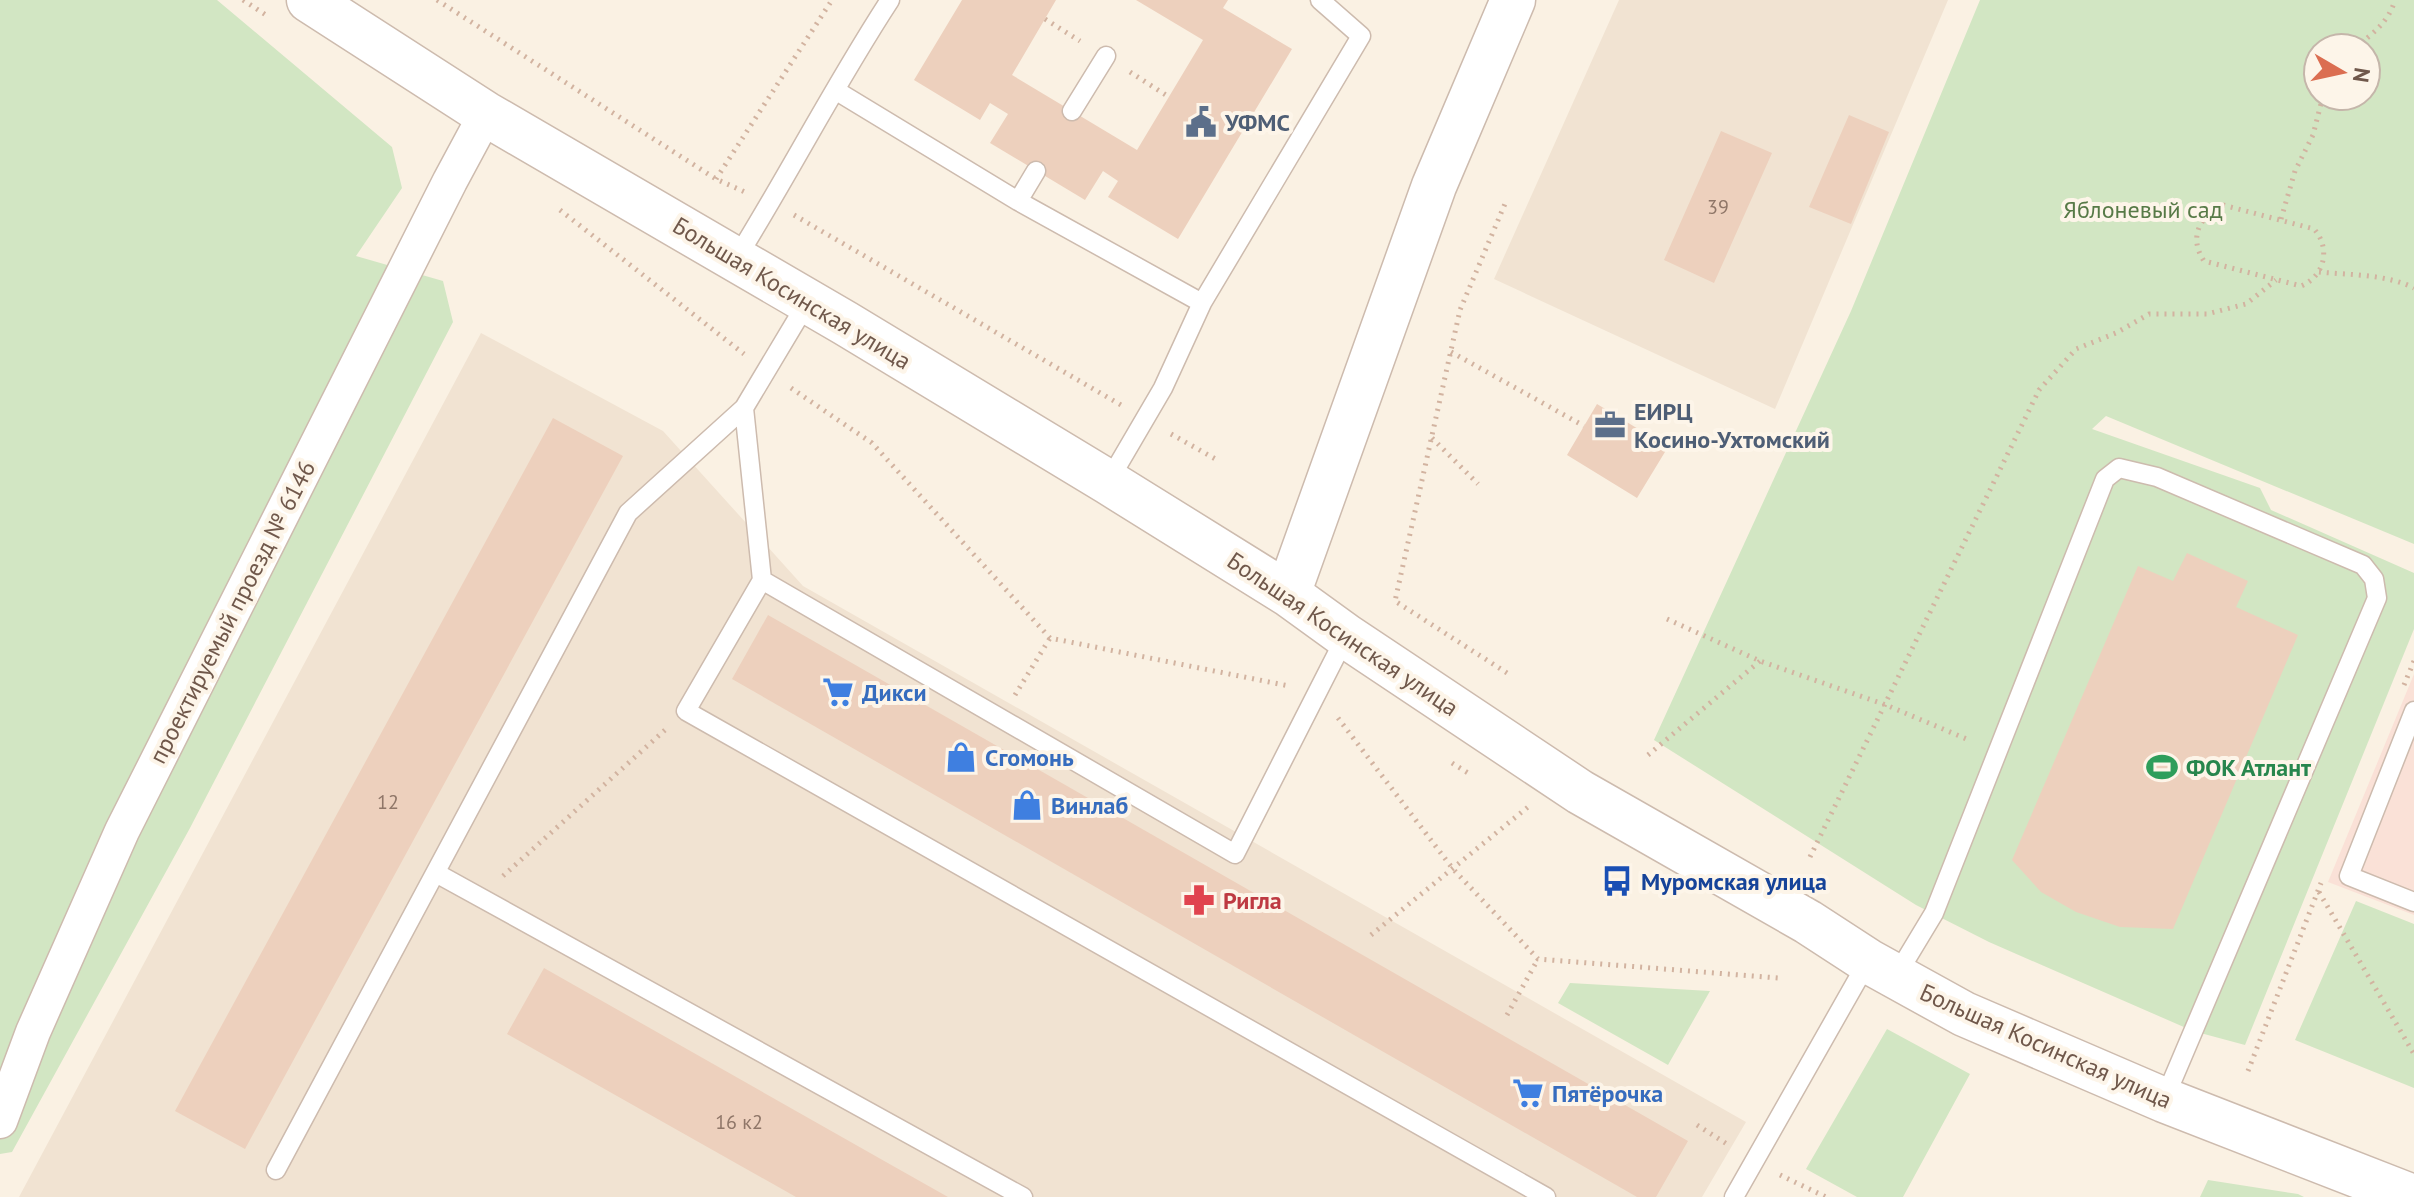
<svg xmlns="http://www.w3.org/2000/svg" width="2414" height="1197" font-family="'PT Sans',sans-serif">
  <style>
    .residential { fill: #f1e3d2 }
    .commercial { fill: #fae1d7 }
    .green { fill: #d2e6c3; fill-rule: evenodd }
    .building { fill: #edd0bd }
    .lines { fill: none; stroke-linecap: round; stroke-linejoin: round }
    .service-casing { stroke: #cdbbae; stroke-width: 21 }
    .minor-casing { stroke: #cdbbae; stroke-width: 37 }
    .tertiary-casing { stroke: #cdbbae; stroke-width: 47 }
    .path { stroke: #d2b3a0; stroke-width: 5; stroke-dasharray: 2 6; stroke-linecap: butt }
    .service { stroke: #fff; stroke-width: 18 }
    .minor { stroke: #fff; stroke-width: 34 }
    .tertiary { stroke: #fff; stroke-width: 44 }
    .labels { text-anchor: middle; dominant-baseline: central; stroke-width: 8; stroke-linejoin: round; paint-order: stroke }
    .number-label { font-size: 20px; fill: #8f7668 }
    .service-label { font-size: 24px; font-weight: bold; fill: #4e5e75; stroke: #fdf5e9; text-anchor: start }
    .park-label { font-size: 24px; fill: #577a47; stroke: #fdf5e9 }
    .street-label { font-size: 24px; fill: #70584b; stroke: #fdf5e9 }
    .shop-label { font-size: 24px; font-weight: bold; fill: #366cbe; stroke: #fdf5e9; text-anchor: start }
    .leisure-label { font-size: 24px; font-weight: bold; fill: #27864d; stroke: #fdf5e9; text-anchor: start }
    .transit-label { font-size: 24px; font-weight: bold; fill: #164399; stroke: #fdf5e9; text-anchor: start }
    .health-label { font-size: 24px; font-weight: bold; fill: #be3a42; stroke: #fdf5e9; text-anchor: start }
  </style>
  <rect width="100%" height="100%" fill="#faf1e3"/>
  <path class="residential" d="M1619,0H1948L1775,409L1494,279Z
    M481,333L663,431L803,586L1746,1122L1702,1197H19Z"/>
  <path class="commercial" d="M2414,674V915L2328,882Z"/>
  <path class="green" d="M0,0H217L392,147L402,188L356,256L443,281L453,322L190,828L12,1152L0,1154Z
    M1980,0H2414V544L2106,416L2092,429L2260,488L2271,510L2414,573V629L2245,1045L2193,1031L1989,942L1916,905L1654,740L1851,311ZM2318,48H2366V96H2318Z
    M2356,901L2414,924V1088L2295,1040Z
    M1570,983L1710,991L1668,1065L1558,1003Z
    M1887,1029L1970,1074L1903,1197H1857L1806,1169Z
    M2208,1180L2298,1194L2304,1197H2200Z"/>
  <path class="building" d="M962,0H1056L1012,75L1137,150L1203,40L1136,0H1228L1223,8L1292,49L1178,239L1108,197L1118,181L1103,171L1085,200L990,143L1008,114L990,103L980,120L914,80Z
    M1849,115L1889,132L1851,224L1809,207Z
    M1721,131L1772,153L1714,283L1664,260Z
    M1597,404L1668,447L1637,498L1567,455Z
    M553,418L623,456L245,1149L175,1111Z
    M2187,553L2248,581L2236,607L2298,635L2173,929L2120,927L2076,912L2041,892L2012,860L2138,566L2173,581Z
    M768,615L1688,1141L1656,1197H1637L732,679Z
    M544,968L886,1162L948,1197H796L507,1034Z"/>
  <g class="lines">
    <defs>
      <path id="service" d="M835,90L1018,201L1202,303
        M1072,111L1106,56
        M1018,201L1036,171
        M736,259C789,174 835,84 890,0
        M808,301L744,408L762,580L686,711L1546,1197
        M1108,482L1163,388L1202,303L1361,36L1320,0
        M762,580L1235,854L1346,636
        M2414,711L2349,876L2414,902
        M436,873L1023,1197
        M1896,976L1934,913L2105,479L2119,468L2157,477L2363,565L2374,579L2377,598L2164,1100
        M276,1170L628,513L744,408
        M1734,1197L1868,961"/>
      <path id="minor" d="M0,1121L33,1032L122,831L450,181L486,114"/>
      <path id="tertiary" d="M309,0L486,114L845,323L1108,482L1288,594L1346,636L1580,792L1808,922L1868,961L1964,1014L2164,1100L2413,1197
        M1288,594L1434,186L1513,0"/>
    </defs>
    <use href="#service" class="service-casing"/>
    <use href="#minor" class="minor-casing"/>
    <use href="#tertiary" class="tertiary-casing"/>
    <path class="path" d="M243,0L269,17
      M437,0L716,179L745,192
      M1045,19L1080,41
      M2355,48C2373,33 2388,23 2395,0
      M1130,72L1169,97
      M716,179L832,0
      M2223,205L2314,229C2331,248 2325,276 2301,286L2204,261C2188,237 2200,216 2223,205Z
      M560,210L744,354
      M794,215L1121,405
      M2281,219L2295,171L2313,135L2323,96
      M2319,272C2349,275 2386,274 2414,288
      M1451,352L1584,426
      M791,388L872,443L1050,638L1289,686
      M1171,434L1219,461
      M1432,438L1478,484
      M1667,619L1760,661L1886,705L1969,740
      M1507,673L1395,601L1460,310L1507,199
      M2404,685L2414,661
      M1015,695L1050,638
      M1338,718L1453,869L1538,959L1778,978
      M1648,755L1760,661
      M1452,763L1468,773
      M1810,857L2039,390L2076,349L2116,333L2149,314H2207L2246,304L2276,280
      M503,876L665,730
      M2319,892L2414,1054
      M1371,935L1528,807
      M1507,1015L1538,959
      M2248,1071L2321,883
      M1697,1125L1730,1146
      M1780,1175L1826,1197"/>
    <use href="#service" class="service"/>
    <use href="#minor" class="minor"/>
    <use href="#tertiary" class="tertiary"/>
  </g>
  <defs>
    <symbol id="civic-bare" viewBox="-9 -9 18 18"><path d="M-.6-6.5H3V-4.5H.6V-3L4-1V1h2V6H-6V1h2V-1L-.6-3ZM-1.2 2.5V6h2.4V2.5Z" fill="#5c6f8a" stroke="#fdf5e9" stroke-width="2.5" paint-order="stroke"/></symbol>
    <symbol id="office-bare" viewBox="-9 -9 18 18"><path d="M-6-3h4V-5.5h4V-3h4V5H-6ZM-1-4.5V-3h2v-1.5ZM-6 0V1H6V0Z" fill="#5c6f8a" stroke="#fdf5e9" stroke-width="2.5" paint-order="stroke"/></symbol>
    <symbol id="supermarket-bare" viewBox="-9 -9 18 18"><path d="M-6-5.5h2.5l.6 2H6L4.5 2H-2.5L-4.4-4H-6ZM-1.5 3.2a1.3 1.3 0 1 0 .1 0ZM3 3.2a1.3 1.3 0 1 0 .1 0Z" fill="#3f7fe0" stroke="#fdf5e9" stroke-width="2.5" paint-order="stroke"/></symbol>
    <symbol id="shop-bare" viewBox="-9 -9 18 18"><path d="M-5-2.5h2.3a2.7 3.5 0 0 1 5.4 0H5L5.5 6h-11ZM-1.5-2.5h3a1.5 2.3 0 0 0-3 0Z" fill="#3f7fe0" stroke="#fdf5e9" stroke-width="2.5" paint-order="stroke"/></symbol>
    <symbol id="stadium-bare" viewBox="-9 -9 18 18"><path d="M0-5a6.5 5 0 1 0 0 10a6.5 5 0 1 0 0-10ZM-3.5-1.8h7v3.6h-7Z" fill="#2e9e5b" stroke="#fdf5e9" stroke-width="2.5" paint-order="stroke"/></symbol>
    <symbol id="bus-bare" viewBox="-9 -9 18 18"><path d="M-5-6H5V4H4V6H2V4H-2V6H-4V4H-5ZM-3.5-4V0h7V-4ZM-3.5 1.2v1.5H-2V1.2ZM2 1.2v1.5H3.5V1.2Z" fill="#1a4fb4" stroke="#fdf5e9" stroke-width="2.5" paint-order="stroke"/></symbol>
    <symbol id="pharmacy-bare" viewBox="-9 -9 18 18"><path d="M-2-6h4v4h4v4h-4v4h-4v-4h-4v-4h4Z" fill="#e0444e" stroke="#fdf5e9" stroke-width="2.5" paint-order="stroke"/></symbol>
  </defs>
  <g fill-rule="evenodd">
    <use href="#civic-bare" x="1179" y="100" width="44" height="44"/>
    <use href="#office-bare" x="1588" y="403" width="44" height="44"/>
    <use href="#supermarket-bare" x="816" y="670" width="44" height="44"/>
    <use href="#shop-bare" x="939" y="735" width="44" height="44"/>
    <use href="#stadium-bare" x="2140" y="745" width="44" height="44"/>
    <use href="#shop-bare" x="1005" y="783" width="44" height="44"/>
    <use href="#bus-bare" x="1595" y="859" width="44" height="44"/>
    <use href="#pharmacy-bare" x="1177" y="878" width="44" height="44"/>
    <use href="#supermarket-bare" x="1506" y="1071" width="44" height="44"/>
  </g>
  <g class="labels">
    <g class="number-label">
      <text x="1718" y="207">39</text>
      <text x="388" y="802">12</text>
      <text x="739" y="1122">16 к2</text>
    </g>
    <g class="service-label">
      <text x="1225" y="122">УФМС</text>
      <text x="1634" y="411">ЕИРЦ<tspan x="1634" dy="28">Косино-Ухтомский</tspan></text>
    </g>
    <g class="park-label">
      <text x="2143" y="209">Яблоневый сад</text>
    </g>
    <g class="street-label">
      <text transform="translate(792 293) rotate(31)">Большая Косинская улица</text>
      <text transform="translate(232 612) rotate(-63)">проектируемый проезд № 6146</text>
      <text transform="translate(1343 634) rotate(34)">Большая Косинская улица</text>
      <text transform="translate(2046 1046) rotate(24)">Большая Косинская улица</text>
    </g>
    <g class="shop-label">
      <text x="862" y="692">Дикси</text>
      <text x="985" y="757">Сгомонь</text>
      <text x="1051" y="805">Винлаб</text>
      <text x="1552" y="1093">Пятёрочка</text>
    </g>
    <g class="leisure-label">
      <text x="2186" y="767">ФОК Атлант</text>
    </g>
    <g class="transit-label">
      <text x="1641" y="881">Муромская улица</text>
    </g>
    <g class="health-label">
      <text x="1223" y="900">Ригла</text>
    </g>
  </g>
  <g transform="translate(2342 72) rotate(99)"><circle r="38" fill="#fdf5e9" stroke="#c5b6aa" stroke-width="2"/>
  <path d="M0-6L14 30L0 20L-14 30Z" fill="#db6e51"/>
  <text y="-12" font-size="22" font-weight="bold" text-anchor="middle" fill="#70584b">N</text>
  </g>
</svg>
